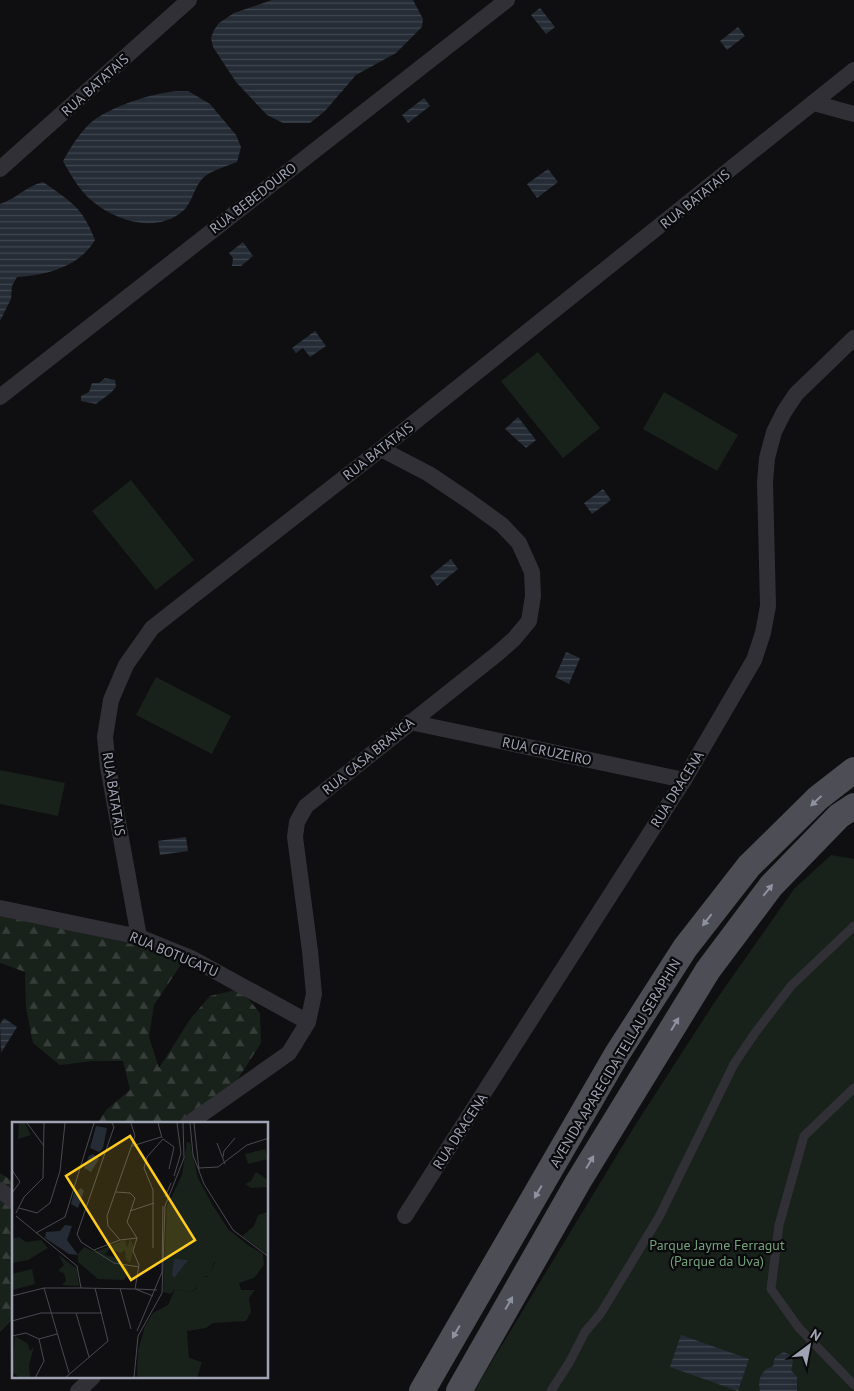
<svg xmlns="http://www.w3.org/2000/svg" width="854" height="1391" font-family="'PT Sans',sans-serif">
  <style>
    .green { fill: #19211b }
    .forest { fill: url(#forest-firs) }
    .water { fill: url(#water-rules) }
    .lines { fill: none; stroke-linecap: round; stroke-linejoin: round }
    .lane { stroke: #303036; stroke-width: 9 }
    .street { stroke: #303036; stroke-width: 16 }
    .primary { stroke: #4c4d55; stroke-width: 26 }
    .oneway { fill: #8e92a0 }
    .labels { text-anchor: middle; dominant-baseline: central; stroke-width: 4.5; stroke-linejoin: round; paint-order: stroke }
    .street-label { font-size: 14px; fill: #9fa3b3; stroke: #0a0a0c }
    .park-label { font-size: 14px; fill: #73a07b; stroke: #0a0a0c }
    .inset-road { fill: none; stroke: #494a52; stroke-width: 1 }
    .view { fill: #ffcd19; fill-opacity: 0.15; stroke: #ffcd19; stroke-width: 2.5 }
    .inset-edge { fill: none; stroke: #9fa3b3; stroke-width: 2.5 }
  </style>
  <defs>
    <pattern id="forest-firs" width="22" height="20" patternUnits="userSpaceOnUse" patternTransform="scale(1.25)"><rect width="22" height="20" fill="#19211b"/><path d="M5 1l3.5 6h-7zM16 11l3.5 6h-7z" fill="#373e3a"/></pattern>
    <pattern id="water-rules" width="6" height="5" patternUnits="userSpaceOnUse" patternTransform="scale(1.25)"><rect width="6" height="5" fill="#252c35"/><path d="M0 2.5h6" fill="none" stroke="#414750"/></pattern>
  </defs>
  <rect width="100%" height="100%" fill="#0f0f11"/>
  <path class="green" d="M538,352L600,428L563,458L501,381Z
    M664,392L738,435L717,471L643,429Z
    M131,480L194,560L156,590L92,511Z
    M156,677L231,716L212,754L136,715Z
    M0,770L65,783L58,816L0,804Z
    M831,855L854,859V1391H474L634,1127L714,1003L794,889Z"/>
  <path class="forest" d="M0,914L135,945L170,944L173,942L180,966L154,1005L149,1037L159,1068L191,1018L210,996L240,989L260,1013L261,1043L229,1093L185,1123H98L106,1110L130,1090L123,1061H93L60,1065L33,1043L26,1008L25,972L0,963Z
    M0,1173L14,1182V1318L0,1332Z"/>
  <path class="water" d="M272,0H413L423,19L422,27L396,53L356,75L325,111L310,123H283L267,115L236,82L213,47L211,38L214,30L219,23L234,13Z
    M540,8L555,27L546,34L531,15Z
    M738,27L745,36L727,50L720,41Z
    M176,91H188L210,104L236,135L241,147L237,162C227,166 210,171 203,178C194,187 192,203 183,211C156,234 116,221 92,201C80,191 70,174 63,161C70,148 82,129 94,120C116,105 150,94 176,91Z
    M424,98L430,106L408,123L402,115Z
    M548,169L558,182L537,198L527,184Z
    M43,182C71,202 82,206 95,240C79,267 47,275 17,277L12,286L11,299L0,321V204C16,199 26,186 43,182Z
    M243,242L253,256L241,266H232L233,258L229,253Z
    M315,331L326,346L310,357L303,348L296,353L292,348Z
    M105,378L115,380L116,387C111,394 102,399 96,404L81,401V396L89,392L92,383H99Z
    M518,417L536,440L526,448L505,429Z
    M603,489L611,500L592,514L584,503Z
    M451,559L458,569L437,586L430,576Z
    M566,652L580,658L569,684L555,677Z
    M186,837L188,851L160,855L158,841Z
    M4,1018L17,1027L1,1053L0,1024Z
    M681,1335L749,1359L738,1391L670,1367Z
    M784,1352L790,1355L793,1361L791,1370L797,1377V1391H760C757,1380 761,1370 773,1366L775,1357Z"/>
  <g class="lines">
    <path class="lane" d="M854,1088L804,1136L779,1225L771,1289L799,1328L854,1385
      M551,1391L569,1363L585,1332L601,1313L659,1217L734,1064L755,1033L791,986L854,926"/>
    <path class="street" d="M814,103L854,114
      M0,169L189,0
      M0,397L507,0
      M410,722L684,780
      M0,908L139,937L193,959L308,1022
      M139,937L108,767L105,737L111,700L126,665L152,628L381,449L854,70
      M188,1124L289,1053L308,1022L314,994L310,951L295,837L297,822L306,806L497,654L514,639L529,621L533,596L532,572L519,543L502,525L469,501L429,474L381,449
      M0,1190L14,1201
      M405,1216L684,780L754,660L763,633L768,606L765,482L767,458L774,432L784,412L796,394L854,338
      M78,1391L93,1377"/>
    <path class="primary" d="M422,1391L617,1054L685,948L749,866L818,798L854,770
      M459,1391L578,1182L708,970L771,886L839,816L854,806"/>
  </g>
  <defs><path id="oneway-solid" d="M-6-.8H1V-3.2L6.5 0L1 3.2V.8H-6Z" transform="scale(1.25)"/></defs>
  <g class="oneway">
    <use href="#oneway-solid" transform="translate(816 801) rotate(137)"/>
    <use href="#oneway-solid" transform="translate(768 890) rotate(-51)"/>
    <use href="#oneway-solid" transform="translate(707 920) rotate(128)"/>
    <use href="#oneway-solid" transform="translate(675 1024) rotate(-59)"/>
    <use href="#oneway-solid" transform="translate(590 1162) rotate(-59)"/>
    <use href="#oneway-solid" transform="translate(538 1192) rotate(120)"/>
    <use href="#oneway-solid" transform="translate(509 1303) rotate(-60)"/>
    <use href="#oneway-solid" transform="translate(456 1332) rotate(120)"/>
  </g>
  <g class="labels">
    <g class="street-label">
      <text transform="translate(95 85) rotate(-42)">RUA BATATAIS</text>
      <text transform="translate(253 198) rotate(-38)">RUA BEBEDOURO</text>
      <text transform="translate(695 199) rotate(-39)">RUA BATATAIS</text>
      <text transform="translate(378 451) rotate(-38)">RUA BATATAIS</text>
      <text transform="translate(547 751) rotate(12)">RUA CRUZEIRO</text>
      <text transform="translate(368 756) rotate(-39)">RUA CASA BRANCA</text>
      <text transform="translate(677 789) rotate(-58)">RUA DRACENA</text>
      <text transform="translate(114 794) rotate(81)">RUA BATATAIS</text>
      <text transform="translate(174 954) rotate(23)">RUA BOTUCATU</text>
      <text transform="translate(615 1063) rotate(-59)">AVENIDA APARECIDA TELLAU SERAPHIN</text>
      <text transform="translate(460 1131) rotate(-57)">RUA DRACENA</text>
    </g>
    <g class="park-label">
      <text x="717" y="1245">Parque Jayme Ferragut<tspan x="717" dy="16">(Parque da Uva)</tspan></text>
    </g>
  </g>
  <g transform="translate(12 1122)">
    <rect width="256" height="256" fill="#0f0f11"/>
    <path d="M175,20L178,21L186,56L200,82L216,107L236,123L225,134L202,140L197,154L183,156L184,166L180,170L163,167L159,172L151,170L155,84L170,53ZM253,27L256,37L236,42L233,32ZM256,90V133L230,114L242,104L246,93ZM20,147L23,162L0,168V152Z" fill="#19211b"/>
    <path d="M7,1H13L19,13L6,17ZM244,50L256,58V65L239,66L233,62L239,59ZM7,115L14,120L29,118L36,126L16,138L0,141V117ZM118,117L122,125L118,141L114,138L113,128L108,131L98,126L93,133L103,135L115,145L117,152L112,158L86,157L66,140V132L72,125L83,130L113,118L115,126ZM236,123L251,132L252,143L242,156L227,161L229,168H243L237,176L239,190L234,199L201,201L194,206L175,209L177,236L190,240L185,256H125L126,229L133,204L141,191L156,183L163,167L180,170L185,166L181,161L183,155H196L204,138L224,134ZM47,133L65,147L67,164L50,163L54,159L52,151L46,149L52,143ZM3,214L16,222L18,229L22,225L17,243L18,256H8L0,250Z" fill="#19211b"/>
    <path d="M84,4L95,6L91,26L87,30L78,26ZM81,32L87,37L79,50L72,46L77,34ZM69,66L72,69L66,86L59,82L62,71ZM53,103L60,104L55,118L66,133L57,132L33,116L34,110L48,109ZM162,137L176,138L162,156L160,152Z" fill="#252c35"/>
    <path class="inset-road" d="M15,1L32,24M100,1L102,5L65,112L69,120L102,141L127,145M146,1L150,16M178,1L181,33L192,62L221,108L257,135M182,1L187,48M151,17L162,25L157,47M205,21L213,42M120,24L149,15M211,35L212,29L223,16M187,46L206,45L235,23L257,16M0,48L8,60L0,71M162,54L169,31L165,1M104,70L118,71L123,76L115,100L125,116L121,129L127,143L123,167M153,75L159,61M7,86L25,91L38,81L48,49L53,1M118,89L142,81M4,91L12,75L31,56L32,1M4,94L65,144L69,166M24,111L53,95L82,1M108,118L96,104L95,94L123,14L119,1M141,126V68L132,46L135,35L151,17M82,128L108,118L125,116M32,166L57,251M108,166L119,207M124,167L145,168M0,174L32,166H69L123,167L141,174M64,191L77,235M0,199L29,191H90M125,209L150,150L151,84M0,214L14,211L27,217L32,239L23,256M27,217L45,212M53,256L96,219L83,166M122,256L126,214L150,171L153,84L172,36L171,1"/>
    <path class="view" d="M118,14L183,118L119,158L54,54Z"/>
    <rect width="256" height="256" class="inset-edge"/>
  </g>
  <g transform="translate(809 1346) rotate(32)" stroke="#0a0a0c" stroke-width="4" paint-order="stroke">
  <path d="M0-4L9 19L0 12L-9 19Z" fill="#9fa3b3"/>
  <text y="-8" font-size="14" font-weight="bold" text-anchor="middle" fill="#9fa3b3">N</text>
  </g>
</svg>
